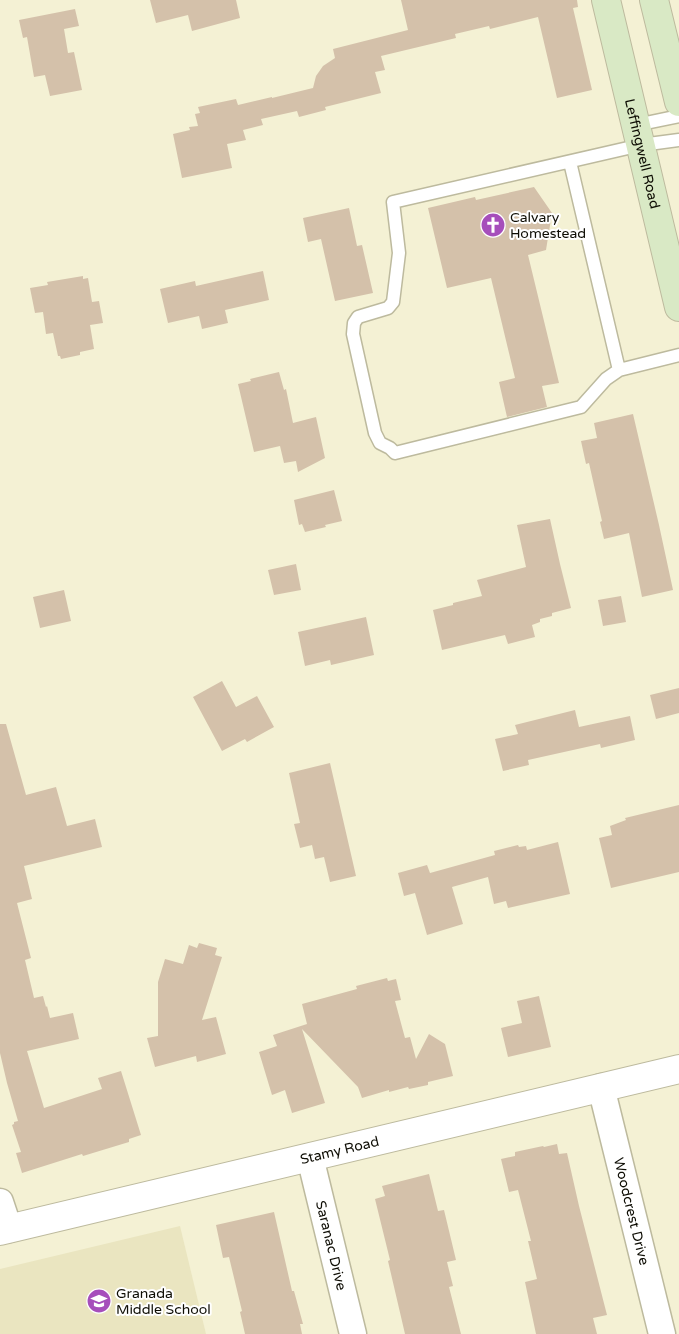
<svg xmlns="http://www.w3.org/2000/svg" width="679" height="1334" font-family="'Varela Round',sans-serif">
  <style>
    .built { fill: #eae5c0 }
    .building { fill: #d4c1aa }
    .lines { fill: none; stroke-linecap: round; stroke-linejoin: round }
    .service-casing { stroke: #bdba9e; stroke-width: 15 }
    .minor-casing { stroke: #bdba9e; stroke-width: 29 }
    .tertiary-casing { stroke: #bdba9e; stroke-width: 30 }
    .secondary-casing { stroke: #bdba9e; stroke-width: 30 }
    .service { stroke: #fff; stroke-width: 12 }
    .minor { stroke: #fff; stroke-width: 26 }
    .tertiary { stroke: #fff; stroke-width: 28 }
    .secondary { stroke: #d9e9c5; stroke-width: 28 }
    .labels { text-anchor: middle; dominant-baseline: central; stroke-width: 4; stroke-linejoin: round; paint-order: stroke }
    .street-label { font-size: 14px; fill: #0e0d04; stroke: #fff }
    .poi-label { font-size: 14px; fill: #0e0d04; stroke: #fff; text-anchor: start }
  </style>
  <rect width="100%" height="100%" fill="#f4f1d4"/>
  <path class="built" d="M180,1226L206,1334H0V1269Z"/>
  <path class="building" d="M150,0H236L240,18L192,31L188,15L156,23Z
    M401,0H577L578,7L573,8L592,90L557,98L538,17L490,29L489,26L455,34L456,38L381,56L385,70L375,72L381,93L325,107L326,110L299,117L297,111L261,119L263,125L243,130L246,140L227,144L232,168L182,178L173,134L190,130L189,127L198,126L195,114L200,113L198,107L236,99L238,105L272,97V98L313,88L316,76L323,66L335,58L333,49L408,30Z
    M75,9L79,26L64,29L68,53L74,52L82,90L50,96L45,75L34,77L27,37L23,38L19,20Z
    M534,187L552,213L546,250L528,255L559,383L542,386L547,407L507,417L499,382L515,378L491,278L447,288L428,208L475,197L476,200Z
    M349,208L357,246L362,245L373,293L335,301L321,239L308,242L303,218Z
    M263,271L269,300L225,310L228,323L202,329L199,316L168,323L160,289L195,281L196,286Z
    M83,276V279L88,278L92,302L99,301L103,323L90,325L94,349L80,352V355L61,359L60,356H58L53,333L46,334L43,312L35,313L30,288L48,285L47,282Z
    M279,372L284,390L286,389L293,423L316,417L325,458L298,472L296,461L284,463L280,446L254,452L238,384L251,381L250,379Z
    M633,414L659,525L673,590L642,597L629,533L604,539L600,522L602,521L589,463L586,464L581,441L597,438L594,423Z
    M334,490L342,521L325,525L326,527L305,532L302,524L299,525L294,500Z
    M550,519L560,564L571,608L552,613V616L540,619V622L532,625L535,637L508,644L505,635L442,650L433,610L453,605V603L482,596L477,580L526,567L517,525Z
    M296,564L301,590L274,595L268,570Z
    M64,590L71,621L40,628L33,597Z
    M621,596L626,622L603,626L598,600Z
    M366,617L374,655L331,665L330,660L305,666L298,632Z
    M222,681L236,707L257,696L274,727L247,742L245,739L222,751L193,697Z
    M679,688V713L656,719L650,695Z
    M575,710L579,727L630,716L635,740L601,748L600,744L528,760L529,765L503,771L495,739L518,734L515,725Z
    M0,724H6L26,795L56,787L67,826L95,819L102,847L24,866L32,899L17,903L31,958L25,960L34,998L43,996L46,1007L47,1006L50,1018L73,1013L79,1039L27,1051L44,1108L102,1089L98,1078L121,1071L141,1135L129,1139V1142L83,1156L82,1154L22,1173L16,1153L21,1152L12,1125L14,1124V1122L18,1121L7,1083L0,1053Z
    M330,763L356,876L330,882L324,857L315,859L312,845L300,848L294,824L300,823L289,773Z
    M679,805V872L611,888L599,838L612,835L610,826L626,820L625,818Z
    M558,842L570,894L508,908L506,901L494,904L488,877L452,887L463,924L427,935L415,893L404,896L398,873L427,865L430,873L495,855L494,851L518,845L519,847L526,846L527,850Z
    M199,943L217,948L215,955L222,957L202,1020L216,1017L226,1054L197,1062L196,1056L155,1067L147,1038L158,1036V982L165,959L183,964L189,945L197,948Z
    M387,978L388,981L396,979L401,1000L395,1001L405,1038L410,1037L416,1059L429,1034L445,1044L453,1076L428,1082V1085L409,1089L408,1087L389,1092V1090L362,1098L358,1087L302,1029L325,1103L292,1113L285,1090L272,1095L259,1052L277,1046L273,1035L307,1024L302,1004L357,989L356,986Z
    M539,996L551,1047L508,1057L501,1028L522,1023L517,1001Z
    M557,1144L559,1154L567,1153L579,1206L607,1315L593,1318L597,1334H536L525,1282L537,1279L528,1241H531L518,1190L509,1192L501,1159L515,1156V1152L543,1146L544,1147Z
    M429,1174L438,1211L444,1210L456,1260L447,1262L453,1286L449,1287L461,1334H405L388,1261L390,1260L375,1199L385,1196L382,1186Z
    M274,1212L292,1291H294L303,1324H300L302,1334H245L240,1312L242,1311L229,1257L223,1258L216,1225Z"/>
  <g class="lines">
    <defs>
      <path id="service" d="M636,125L679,116
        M679,140L641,145L393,202L399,253L393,302L388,308L358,317L354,323L353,334L375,433L380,443L390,448L395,453L581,407L606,379L619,370L679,355
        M570,162L619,370"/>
      <g id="minor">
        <path id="s1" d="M601,1087L662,1334"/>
        <path id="s2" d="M310,1157L353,1334"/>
        <path d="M0,1202L9,1229"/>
      </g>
      <g id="tertiary">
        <path id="s3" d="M0,1231L679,1069"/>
      </g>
      <g id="secondary">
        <path id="s4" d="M606,0L679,307"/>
        <path d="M654,0L679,102"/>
      </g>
    </defs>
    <use href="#service" class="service-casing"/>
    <use href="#minor" class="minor-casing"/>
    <use href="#tertiary" class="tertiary-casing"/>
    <use href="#secondary" class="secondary-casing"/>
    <use href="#service" class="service"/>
    <use href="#minor" class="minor"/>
    <use href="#tertiary" class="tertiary"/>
    <use href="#secondary" class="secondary"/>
  </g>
  <defs>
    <symbol id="church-disc" viewBox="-11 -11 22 22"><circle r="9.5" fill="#a64ebb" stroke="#fff"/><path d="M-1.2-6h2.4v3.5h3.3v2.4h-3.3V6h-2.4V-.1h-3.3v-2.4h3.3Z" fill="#fff"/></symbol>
    <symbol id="school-disc" viewBox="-11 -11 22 22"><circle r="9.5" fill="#a64ebb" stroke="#fff"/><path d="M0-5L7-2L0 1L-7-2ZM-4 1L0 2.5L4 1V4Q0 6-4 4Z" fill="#fff"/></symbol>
  </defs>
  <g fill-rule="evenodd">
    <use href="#church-disc" x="479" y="211" width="28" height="28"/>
    <use href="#school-disc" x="85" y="1287" width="28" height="28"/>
  </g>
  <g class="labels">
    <g class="street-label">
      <text stroke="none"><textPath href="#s4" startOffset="158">Leffingwell Road</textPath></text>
      <text stroke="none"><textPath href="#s3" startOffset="349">Stamy Road</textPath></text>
      <text stroke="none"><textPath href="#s1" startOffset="128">Woodcrest Drive</textPath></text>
      <text stroke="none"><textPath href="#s2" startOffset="91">Saranac Drive</textPath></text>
    </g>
    <g class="poi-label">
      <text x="510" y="217">Calvary<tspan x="510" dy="16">Homestead</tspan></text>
      <text x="116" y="1293">Granada<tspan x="116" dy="16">Middle School</tspan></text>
    </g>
  </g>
</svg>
